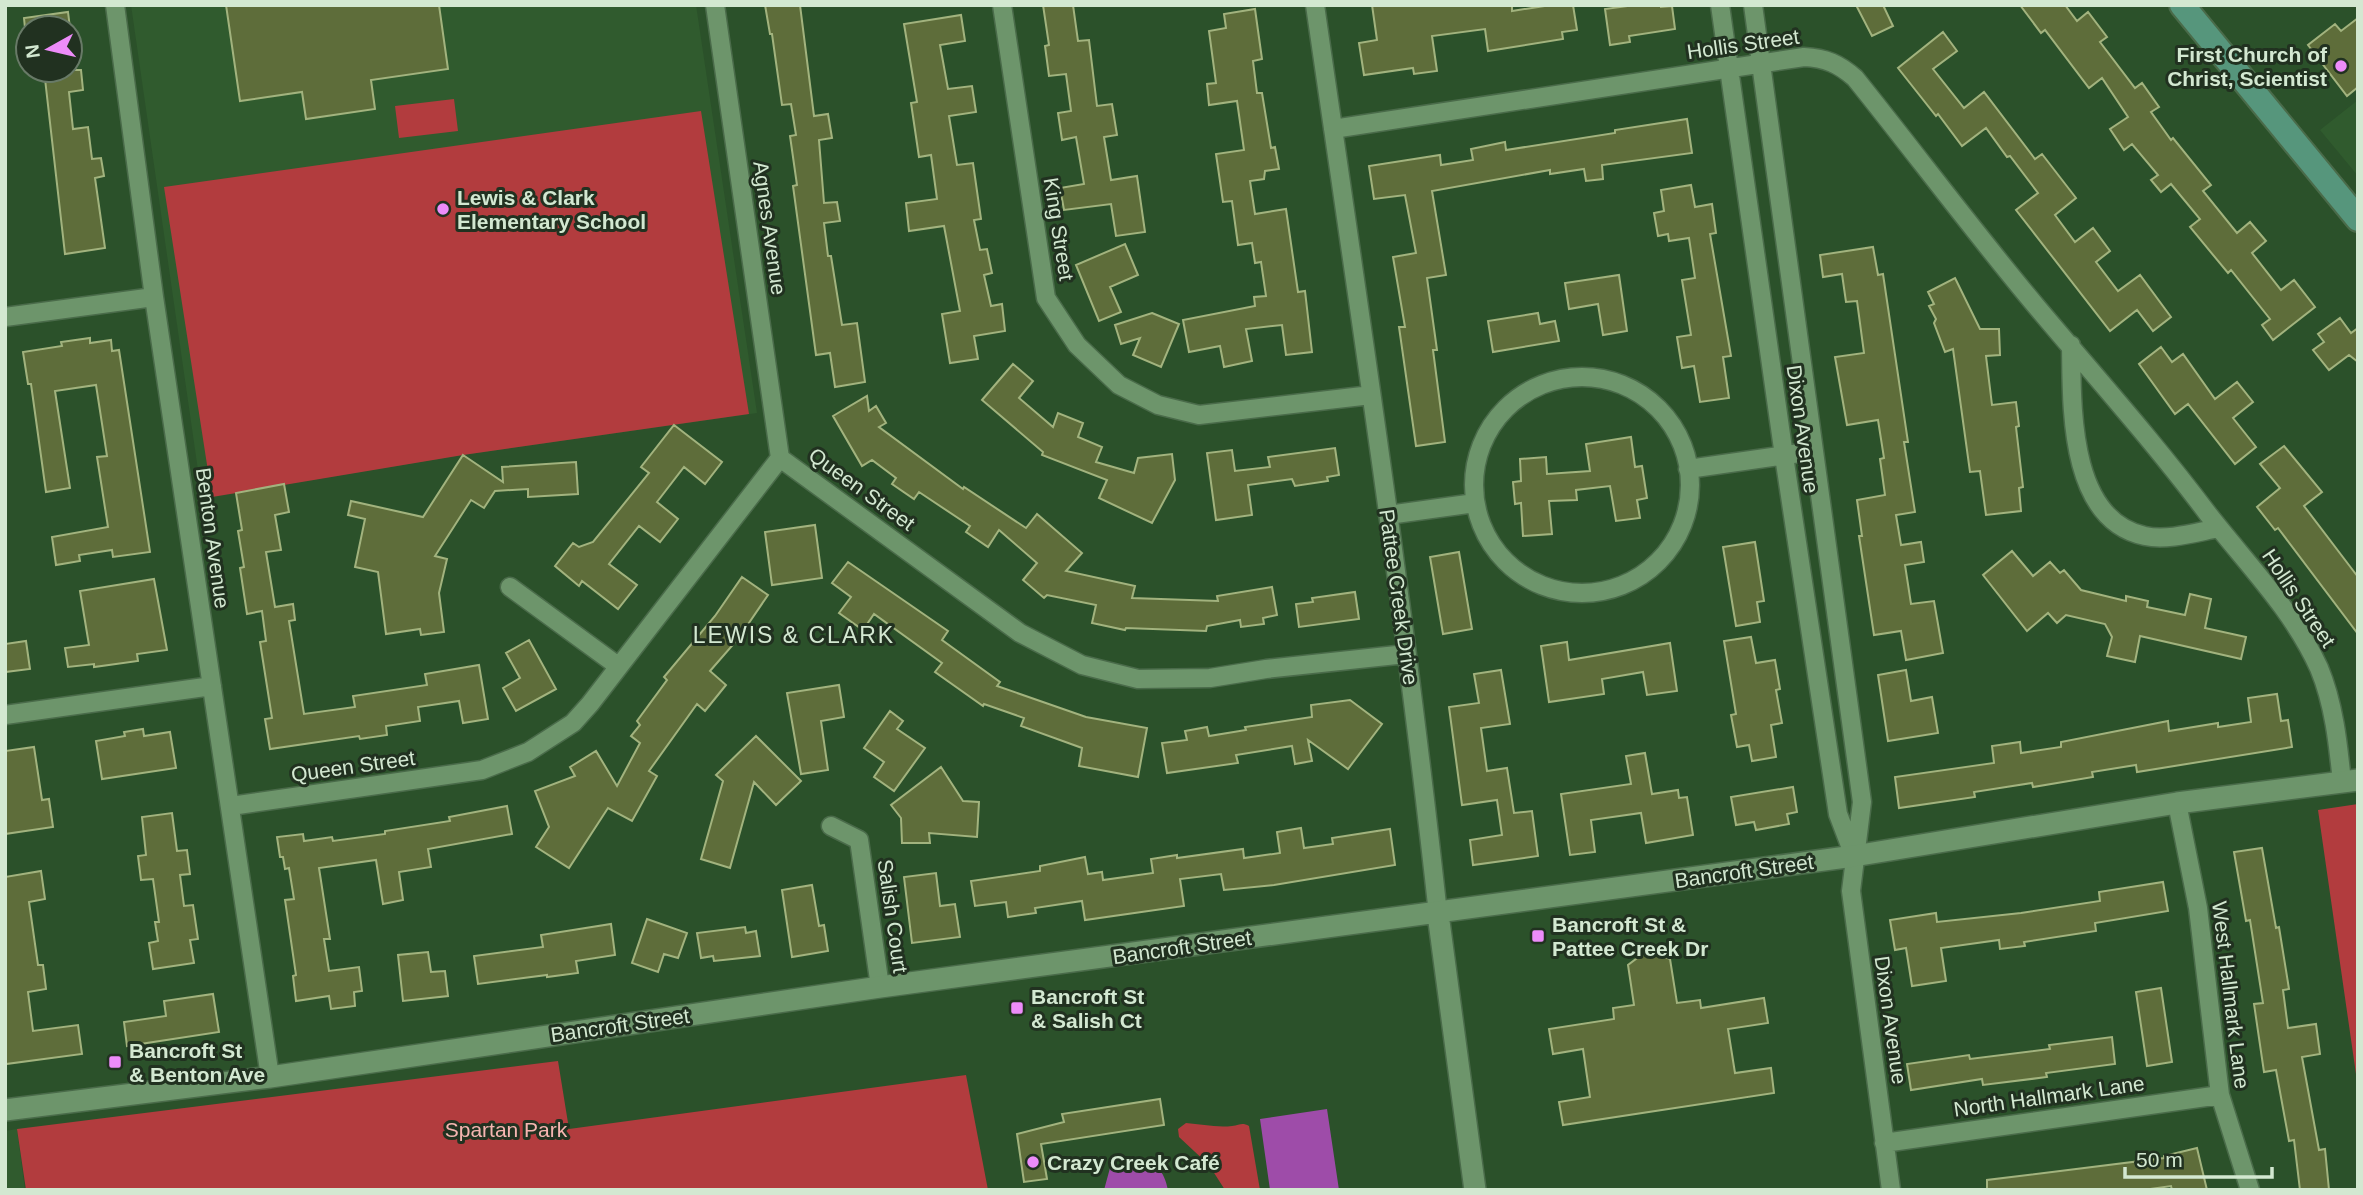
<svg xmlns="http://www.w3.org/2000/svg" width="2363" height="1195" font-family="Helvetica,sans-serif">
  <style>
    .built { fill: #305b2e }
    .green { fill: #b23c3e }
    .water { fill: #9e4ca9 }
    .building { fill: #5e6d3a; stroke: #a2b37e; stroke-width: 2 }
    .lines { fill: none; stroke-linecap: round; stroke-linejoin: round }
    .minor-casing { stroke: #4a6b4a; stroke-width: 21 }
    .tertiary-casing { stroke: #4a6b4a; stroke-width: 24 }
    .secondary-casing { stroke: #4a6b4a; stroke-width: 28 }
    .minor { stroke: #6d956b; stroke-width: 18 }
    .tertiary { stroke: #6d956b; stroke-width: 21 }
    .secondary { stroke: #56967c; stroke-width: 24 }
    .poi-dot { fill: #ed8cf9; stroke: #213120; stroke-width: 2.5 }
    .labels { text-anchor: middle; dominant-baseline: central; stroke-width: 6; stroke-linejoin: round; paint-order: stroke }
    .street-label { font-size: 21px; fill: #d3e8d1; stroke: #213120 }
    .poi-label { font-size: 21px; font-weight: bold; fill: #d3e8d1; stroke: #213120; text-anchor: start }
    .park-label { font-size: 21px; fill: #f6b5b1; stroke: #213120 }
    .neighbourhood-label { font-size: 23px; letter-spacing: 2px; fill: #d3e8d1; stroke: #213120 }
  </style>
  <rect width="100%" height="100%" fill="#2b512a"/>
  <path class="built" d="M131,5H696L757,413L463,455L202,498Z
    M2358,100V176L2320,130Z
    M17,1129L25,1190H5V1131Z"/>
  <path class="green" d="M454,99L458,131L399,138L395,106Z
    M701,111L749,414L463,455L212,497L164,187Z
    M2358,804V1088L2318,810Z
    M558,1061L569,1129L966,1075L988,1190H26L17,1129Z
    M1186,1123C1201,1124 1217,1128 1232,1126C1240,1125 1242,1122 1249,1126L1260,1190H1225L1209,1165L1179,1137L1178,1129Z"/>
  <path class="water" d="M1327,1109L1339,1190H1270L1260,1119Z
    M1136,1161C1156,1162 1164,1170 1168,1190H1104L1110,1168H1119Z"/>
  <path class="building" d="M226,5H439L448,69L371,80L375,109L306,119L302,92L240,101Z
    M765,5H800L814,116L828,114L832,138L819,140L824,203L837,202L840,221L824,223L828,256H831L842,325L857,323L865,382L835,387L830,353L816,355L793,186L797,185L790,136L796,135L791,104L782,105L772,34H770Z
    M1043,5H1073L1078,41L1089,40L1097,106L1112,104L1117,135L1104,137L1111,180L1137,176L1145,232L1116,236L1111,204L1064,210L1060,188L1084,184L1076,137L1062,140L1058,113L1071,111L1066,74L1049,76L1045,46L1049,45Z
    M1372,5H1512V11L1551,5H1573L1577,30L1562,32L1563,39L1488,51L1485,29L1432,36L1437,71L1414,74L1413,68L1364,75L1359,43L1377,40Z
    M1635,5H1661V7L1672,6L1675,29L1629,36L1630,42L1610,45L1605,9Z
    M1856,5H1883L1893,26L1872,36Z
    M2020,5H2065L2077,21L2088,12L2107,37L2100,42L2135,88L2142,83L2159,107L2151,112L2171,140L2173,138L2211,185L2203,191L2237,233L2250,222L2266,241L2252,253L2281,290L2294,280L2315,307L2273,340L2262,325L2270,319L2231,270L2228,273L2190,227L2200,219L2171,184L2161,192L2151,180L2158,175L2132,144L2124,150L2110,129L2128,117L2102,78L2089,88L2045,30L2041,33Z
    M1255,9L1262,59L1253,61L1257,93H1262L1271,148L1275,147L1279,169L1265,171L1264,179L1250,181L1255,214L1286,209L1298,292L1305,291L1312,352L1286,355L1282,325L1246,329L1252,361L1224,367L1220,346L1189,352L1183,320L1255,306L1254,297L1266,296L1261,262L1255,263L1252,243L1238,245L1232,201L1223,202L1216,154L1244,150L1237,101L1209,105L1207,84L1216,83L1209,31L1226,28L1224,14Z
    M68,12L70,28H25L24,18Z
    M961,15L965,41L940,45L948,89L972,86L976,112L949,116L957,165L973,163L981,219L974,220L980,250L987,249L992,273L984,275L991,306L1002,304L1005,331L974,336L978,359L950,363L942,314L960,311L944,226L909,231L906,203L937,199L931,155L919,157L911,103L917,102L904,24Z
    M2358,18V87L2347,96L2308,45L2335,24L2341,31Z
    M1943,32L1957,51L1933,69L1964,108L1984,92L2035,159L2042,154L2076,198L2055,215L2075,242L2093,228L2110,251L2096,262L2118,291L2140,275L2171,317L2153,331L2137,310L2110,331L2016,210L2038,193L2010,156L2007,157L1986,128L1962,146L1938,114L1936,116L1898,68Z
    M44,70H81L83,90L69,92L73,129L88,127L92,159L101,158L104,176L95,178L105,248L65,254Z
    M1687,119L1692,153L1602,165L1603,179L1586,181L1584,169L1550,174V170L1432,191L1446,275L1427,278L1437,350H1433L1445,442L1416,446L1399,327H1405L1393,257L1416,253L1405,195L1374,199L1369,166L1440,155L1441,165L1473,160L1471,149L1505,142L1506,150L1615,133V130Z
    M1691,185L1695,207L1712,204L1716,233L1710,234L1731,356L1723,357L1729,398L1700,402L1694,366L1682,368L1677,337L1691,335L1682,280L1695,278L1689,238L1669,241L1668,234L1658,236L1654,213L1664,211L1661,190Z
    M1125,244L1138,275L1110,287L1121,312L1099,321L1076,265Z
    M1873,247L1878,275L1883,274L1908,442H1904L1915,512L1896,515L1901,545L1921,542L1924,562L1905,565L1911,604L1934,601L1943,653L1906,660L1901,631L1874,635L1859,536H1862L1857,500L1885,495L1880,459L1884,458L1878,420L1847,425L1835,357L1864,353L1857,301L1846,302L1842,274L1823,277L1820,255Z
    M1619,275L1627,331L1603,335L1598,304L1569,309L1565,283Z
    M1955,278L1980,329H1999L2000,355L1986,356L1992,405L2016,402L2019,426L2016,427L2023,487L2019,488L2021,511L1986,515L1980,471L1970,472L1953,349L1945,352L1934,323L1936,319L1929,306L1934,304L1928,292Z
    M1152,313L1179,324L1161,367L1133,355L1140,338L1121,344L1115,325Z
    M1538,313L1540,324L1555,321L1559,341L1493,352L1488,321Z
    M2340,318L2351,333L2358,328V362L2349,355L2329,370L2313,350L2324,342L2318,334Z
    M90,338V343L111,340L112,351L119,350L150,552L113,557L112,550L79,555L80,561L56,565L52,537L108,527L97,457L107,456L96,385L55,391L70,488L46,492L31,384H28L23,352L62,346L61,342Z
    M2161,347L2172,362L2183,354L2215,399L2237,382L2253,402L2233,418L2256,447L2235,464L2188,404L2175,414L2139,364Z
    M1013,364L1033,381L1019,398L1053,427L1058,413L1083,423L1078,437L1102,447L1096,462L1134,473L1138,458L1172,454L1175,480L1152,523L1099,498L1107,480L1042,455L1043,452L982,400Z
    M867,396L869,411L876,406L886,423L879,427L963,489L964,487L1026,528L1037,514L1082,553L1066,571L1135,586L1132,598L1218,601L1217,596L1272,587L1277,615L1263,618L1264,624L1241,627L1240,620L1207,626L1206,631L1126,628L1125,630L1092,623L1096,605L1047,595L1044,598L1023,580L1037,563L999,530L988,547L966,532L970,526L919,492L914,499L892,484L896,478L872,460L862,466L833,416Z
    M674,425L722,462L705,484L684,467L657,502L678,519L660,542L639,526L609,564L637,585L618,609L582,581L579,586L555,566L573,543L579,547L593,542L649,473L641,467Z
    M1631,437L1635,467L1642,466L1647,498L1637,500L1640,518L1616,521L1610,486L1576,490L1577,500L1549,501L1552,534L1523,536L1521,503L1515,504L1513,482L1521,481L1520,459L1546,457L1547,474L1590,471L1586,444Z
    M2284,446L2322,492L2304,506L2358,577V634L2278,528L2275,530L2257,507L2280,488L2260,464Z
    M1335,448L1339,475L1327,477L1328,481L1295,486L1292,479L1248,485L1252,515L1216,520L1207,453L1232,450L1235,471L1270,467L1268,457Z
    M463,455L503,482L502,467L576,462L578,494L528,497V489L495,491L484,508L471,500L435,556L447,559L439,593L444,632L421,635L420,629L386,634L378,572L355,567L365,519L348,515L351,501L423,517Z
    M284,484L289,512L275,515L281,550L266,552L275,607L293,604L295,620L289,621L304,714L355,707L353,696L427,685L425,674L479,665L488,719L463,723L459,701L418,707L420,721L386,726L387,735L360,739L359,736L270,749L265,719L272,718L260,642L266,641L262,611L247,614L240,568L244,567L238,531L242,530L236,493Z
    M815,525L822,578L772,585L765,532Z
    M1755,542L1764,601L1757,602L1760,622L1736,626L1723,547Z
    M2012,551L2033,576L2050,562L2060,573L2064,570L2081,590L2126,601V596L2148,601L2147,607L2185,615L2190,594L2211,599L2205,628L2246,637L2241,659L2140,636L2135,662L2107,656L2112,637L2105,624L2066,615L2057,623L2048,613L2027,631L1983,575Z
    M1459,552L1472,629L1443,634L1430,557Z
    M848,562L948,631L942,640L1000,682L997,686L1086,717L1147,728L1138,777L1079,766L1082,748L1021,726L1024,718L984,704L983,706L935,672L942,663L874,614L863,630L839,613L851,597L832,583Z
    M742,577L768,595L738,639L710,671L726,685L705,711L697,704L649,771L657,776L632,821L608,808L569,868L536,847L549,827L535,791L575,776L570,767L596,751L617,786L640,743L631,736L640,725L637,721L667,680L664,677L715,616Z
    M154,579L167,650L137,654L138,661L94,667V664L68,667L65,648L89,645L80,591Z
    M1355,592L1359,619L1299,627L1296,604L1313,602L1312,598Z
    M1751,637L1756,663L1775,660L1780,689L1776,690L1782,723L1771,725L1776,757L1752,761L1749,745L1737,747L1731,715L1736,714L1724,641Z
    M529,640L556,689L516,711L503,688L520,678L506,653Z
    M26,641L30,669L5,672V644Z
    M1567,642L1569,660L1670,643L1677,691L1647,695L1643,672L1602,679L1604,694L1549,702L1541,646Z
    M1501,670L1510,724L1481,728L1487,771L1507,768L1514,813L1532,811L1538,856L1473,865L1470,840L1502,835L1497,800L1462,805L1449,707L1479,703L1474,674Z
    M1906,670L1911,701L1932,697L1938,733L1888,741L1878,675Z
    M839,685L844,717L821,721L828,770L801,774L787,693Z
    M2277,694L2281,721L2288,720L2292,747L2137,772L2136,765L2092,772L2093,777L2033,787L2032,783L1974,792L1975,797L1899,808L1895,777L1994,763L1992,746L2020,742L2021,753L2061,747V742L2168,721L2169,731L2218,723V727L2251,722L2248,698Z
    M1350,700L1382,724L1348,769L1308,740L1312,761L1295,764L1292,746L1236,755L1238,763L1167,773L1162,743L1187,740L1185,731L1207,727L1209,736L1246,730L1245,727L1312,717L1311,705Z
    M890,711L903,721L897,729L925,748L894,791L874,777L884,762L864,748Z
    M143,729L144,736L170,732L176,768L102,779L96,741L125,736L124,732Z
    M756,736L801,781L776,805L754,782L730,868L701,859L723,781L716,775Z
    M34,747L42,800L49,799L53,827L5,834V751Z
    M1645,753L1652,794L1678,790L1679,798L1687,797L1693,835L1646,843L1641,813L1591,820L1595,852L1570,855L1561,794L1631,784L1626,756Z
    M941,767L963,801L979,802L977,837L929,833L930,843H902L901,818L891,805Z
    M1793,787L1797,812L1787,814L1789,824L1756,830L1754,822L1736,825L1731,797Z
    M507,806L512,834L428,849L431,867L399,872L403,900L383,904L376,860L319,868L330,939H324L329,971L359,967L362,991L354,992L355,1006L331,1009L329,996L296,1001L293,976L296,975L285,900L294,899L289,868L285,869L283,857H280L277,837L303,834L304,841L332,837L333,841L385,834V831L450,821L449,817Z
    M172,813L177,851L187,850L190,874L180,875L184,906L193,905L198,939L190,940L194,963L153,969L149,943L158,941L155,922H159L153,879L141,880L138,856L146,855L142,817Z
    M1301,828L1304,848L1333,844L1332,838L1390,829L1395,865L1274,885L1224,890L1221,874L1180,879L1184,906L1085,920L1082,901L1035,908L1036,913L1008,917L1006,902L975,906L971,881L1040,871V866L1085,857L1088,874L1102,872L1103,880L1153,873L1151,859L1177,855V858L1243,849L1244,858L1280,853L1277,832Z
    M2262,848L2276,928L2279,927L2289,989L2283,990L2288,1028L2316,1024L2320,1054L2302,1057L2319,1150L2325,1149L2329,1190H2300L2294,1140L2289,1141L2276,1070L2264,1072L2254,1004L2263,1003L2250,920L2246,921L2234,852Z
    M41,871L45,899L29,902L38,965H43L46,989L28,992L33,1031L78,1025L82,1054L6,1064L5,877Z
    M936,873L940,906L955,904L960,937L912,943L904,877Z
    M2163,882L2168,911L2095,923L2096,931L2024,942L2025,946L2000,949L1999,940L1941,948L1946,981L1912,986L1906,948L1895,950L1890,920L1936,913L1937,922L2021,913L2100,901L2099,892Z
    M812,885L819,926L824,925L828,951L792,957L782,890Z
    M647,919L687,933L678,958L664,954L658,972L632,963Z
    M611,924L615,955L576,961L578,973L547,977V975L478,984L474,956L543,947L541,935Z
    M745,927L746,933L756,931L760,956L714,961L713,956L701,958L697,933Z
    M1648,950L1670,959L1677,1003L1700,1000L1701,1008L1764,998L1768,1023L1728,1029L1735,1073L1771,1068L1774,1093L1563,1125L1559,1102L1590,1097L1583,1049L1553,1054L1549,1029L1614,1019L1613,1008L1634,1005L1628,965Z
    M428,952L431,972L445,971L448,996L403,1001L398,955Z
    M2161,988L2172,1062L2147,1066L2136,992Z
    M213,994L219,1032L127,1046L124,1022L166,1016L164,1001Z
    M2112,1037L2115,1064L2046,1073L2047,1077L1983,1085L1982,1079L1911,1090L1907,1064L1969,1055L1970,1059L2050,1049L2049,1045Z
    M1160,1099L1164,1125L1041,1144L1047,1179L1024,1182L1017,1134L1064,1122L1062,1114Z
    M2197,1148L2207,1190H2172L2171,1186L2143,1190H1987V1180L2164,1158V1156Z"/>
  <g class="lines">
    <defs>
      <path id="minor" d="M115,5L154,297L270,1077
        M715,5L780,458
        M1002,5L1046,298L1077,345L1119,385L1158,405L1199,415L1371,395
        M1315,5C1359,308 1405,610 1438,914
        M1720,5L1784,456L1838,814L1854,856
        M1753,5L1862,802L1851,891L1891,1190
        M1333,129L1804,57C1826,58 1839,64 1855,78C1916,154 1974,232 2036,306C2094,375 2154,442 2208,514C2247,564 2293,610 2319,668C2334,704 2338,743 2342,782
        M5,317L154,297
        M2071,345C2072,405 2068,520 2145,536C2168,541 2197,532 2219,528
        M1474 485a108 108 0 1 1 216 0a108 108 0 1 1-216 0Z
        M780,458L1020,633L1082,665L1138,679L1210,678L1266,669L1406,654
        M1688,469L1814,451
        M1388,515L1475,503
        M510,587L618,666
        M5,715L212,686
        M2177,803L2198,908L2220,1095L2250,1190
        M231,806L482,770L528,752L573,723L590,704L780,458
        M831,826L859,840L880,987
        M1884,1143L2220,1095"/>
      <path id="tertiary" d="M1438,914L1475,1190
        M5,1110L270,1077L880,987L1854,856L2177,803L2358,780"/>
      <path id="secondary" d="M2182,5L2358,219"/>
    </defs>
    <use href="#minor" class="minor-casing"/>
    <use href="#tertiary" class="tertiary-casing"/>
    <use href="#secondary" class="secondary-casing"/>
    <use href="#minor" class="minor"/>
    <use href="#tertiary" class="tertiary"/>
    <use href="#secondary" class="secondary"/>
  </g>
  <g class="poi-dot">
    <circle cx="2341" cy="66" r="7"/>
    <circle cx="443" cy="209" r="7"/>
    <rect x="1531" y="929" width="14" height="14" rx="3.5"/>
    <rect x="1010" y="1001" width="14" height="14" rx="3.5"/>
    <rect x="108" y="1055" width="14" height="14" rx="3.5"/>
    <circle cx="1033" cy="1162" r="7"/>
  </g>
  <g class="labels">
    <g class="street-label">
      <text transform="translate(1743 44) rotate(-8)">Hollis Street</text>
      <text transform="translate(770 228) rotate(82)">Agnes Avenue</text>
      <text transform="translate(1059 229) rotate(81)">King Street</text>
      <text transform="translate(1803 429) rotate(82)">Dixon Avenue</text>
      <text transform="translate(862 489) rotate(36)">Queen Street</text>
      <text transform="translate(213 538) rotate(82)">Benton Avenue</text>
      <text transform="translate(1399 597) rotate(82)">Pattee Creek Drive</text>
      <text transform="translate(2299 598) rotate(56)">Hollis Street</text>
      <text transform="translate(353 766) rotate(-8)">Queen Street</text>
      <text transform="translate(1744 871) rotate(-8)">Bancroft Street</text>
      <text transform="translate(893 916) rotate(82)">Salish Court</text>
      <text transform="translate(1182 947) rotate(-8)">Bancroft Street</text>
      <text transform="translate(2231 995) rotate(83)">West Hallmark Lane</text>
      <text transform="translate(1891 1020) rotate(82)">Dixon Avenue</text>
      <text transform="translate(620 1025) rotate(-8)">Bancroft Street</text>
      <text transform="translate(2049 1096) rotate(-8)">North Hallmark Lane</text>
    </g>
    <g class="poi-label">
      <text x="2327" y="54" text-anchor="end">First Church of<tspan x="2327" dy="24">Christ, Scientist</tspan></text>
      <text x="457" y="197">Lewis &amp; Clark<tspan x="457" dy="24">Elementary School</tspan></text>
      <text x="1552" y="924">Bancroft St &amp;<tspan x="1552" dy="24">Pattee Creek Dr</tspan></text>
      <text x="1031" y="996">Bancroft St<tspan x="1031" dy="24">&amp; Salish Ct</tspan></text>
      <text x="129" y="1050">Bancroft St<tspan x="129" dy="24">&amp; Benton Ave</tspan></text>
      <text x="1047" y="1162">Crazy Creek Café</text>
    </g>
    <g class="park-label">
      <text x="506" y="1129">Spartan Park</text>
    </g>
    <g class="neighbourhood-label">
      <text x="794" y="635">LEWIS &amp; CLARK</text>
    </g>
  </g>
  <rect width="2363" height="1195" fill="none" stroke="#d3e8d1" stroke-width="14"/>
  <g transform="translate(49 49) rotate(262)"><circle r="33" fill="#213120" stroke="#687a67" stroke-width="2"/>
  <path d="M0-5L12 26L0 18L-12 26Z" fill="#ed8cf9"/>
  <text y="-10" font-size="19" font-weight="bold" text-anchor="middle" fill="#d3e8d1">N</text>
  </g>
  <path d="M2125 1167v10h147v-10" fill="none" stroke="#d3e8d1" stroke-width="3.5"/>
  <text x="2136" y="1167" font-size="21" fill="#d3e8d1" stroke="#213120" stroke-width="5" paint-order="stroke">50 m</text>
</svg>
